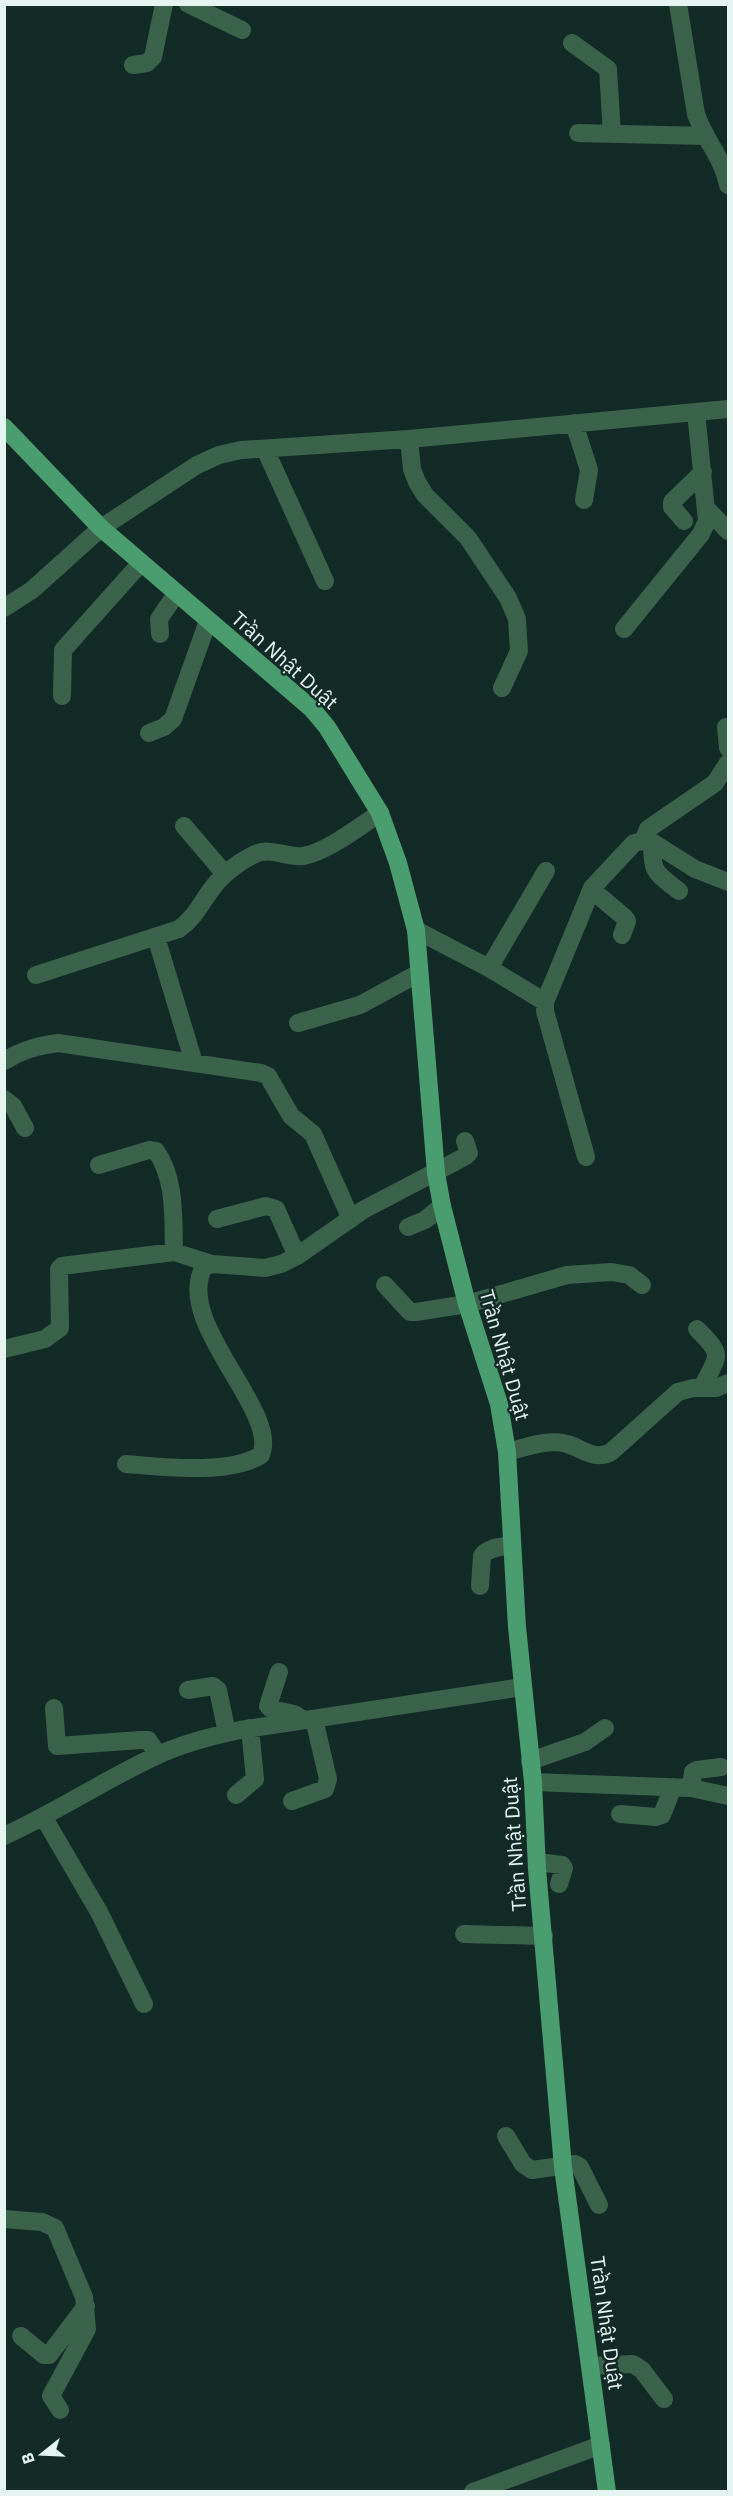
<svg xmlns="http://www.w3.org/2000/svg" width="733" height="2496" font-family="'IBM Plex Sans',sans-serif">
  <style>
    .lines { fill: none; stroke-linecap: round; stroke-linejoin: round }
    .minor { stroke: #3b624b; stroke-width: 18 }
    .major { stroke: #499d6e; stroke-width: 18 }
    .labels { text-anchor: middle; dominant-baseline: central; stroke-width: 5; stroke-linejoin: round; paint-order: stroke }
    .street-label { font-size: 20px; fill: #e6f4f1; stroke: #132b27 }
  </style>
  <rect width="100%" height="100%" fill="#132b27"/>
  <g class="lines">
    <path class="minor" d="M188,4L242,30
      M678,4L696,114C704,139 723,158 728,185
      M572,43L608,69L612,134
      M133,65L147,63L153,57L164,4
      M578,133L706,136
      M574,423L589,470L584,500
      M409,439L412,469L417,482L425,495L468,538L508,598L517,619L519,651L502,688
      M265,449L325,581
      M707,509L728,531
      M684,521L672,507V502L703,472
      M4,608L32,590L101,528L197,465L219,455L241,450L409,439L728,409
      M624,629L701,534L707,521L696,412
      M160,634L159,619L176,594
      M62,696L63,650L140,564
      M726,727L728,748
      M149,733L164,727L173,719L208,621
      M184,826L225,874
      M643,841L648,829L715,783L728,763
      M652,842C652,874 655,872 679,891
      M592,890L624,917L627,921L622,935
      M416,930L489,968L545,1002
      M156,937L194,1063
      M489,968L546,871
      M36,975L179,929C196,917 201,902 214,886C223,874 239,862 253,855C270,846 286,858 303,856C327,852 360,826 380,813
      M298,1023L360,1005L419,973
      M4,1061C22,1050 37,1046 58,1043L261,1073L268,1076L272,1083L291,1116L313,1134L351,1219
      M4,1099L13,1106L25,1128
      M586,1157L545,1011V1002L592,888L634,843L643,841L652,842L695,869L728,882
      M99,1165L149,1150L156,1151C176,1179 173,1219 174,1252
      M217,1219L266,1206L276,1209L297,1256
      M408,1227L425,1220L442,1206
      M385,1285L410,1312H416L467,1304L567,1275L612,1272L629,1275L642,1285
      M697,1329C725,1357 718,1354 702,1388
      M4,1349L45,1339L60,1328L59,1269L62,1266L174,1252L212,1264L265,1268L281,1264L297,1256L363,1210L466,1156L469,1153L465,1141
      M507,1452C524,1448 549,1438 567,1444C584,1449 594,1461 611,1452L678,1392L693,1388H716L728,1383
      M126,1464C163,1467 229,1475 261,1455C280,1411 173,1322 204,1267L212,1264
      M480,1586L482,1556C488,1547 501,1547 512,1545
      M279,1672L268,1706L271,1709L294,1714L302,1719
      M188,1690L213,1686L218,1690L227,1733
      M54,1708L57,1746L141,1740H148L158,1755
      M530,1761L585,1742L605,1728
      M533,1782L691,1788L728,1796
      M691,1788L693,1772L697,1770L721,1767
      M236,1795L255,1779L250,1728
      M292,1801L325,1789L328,1779L314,1719
      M620,1814L656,1817L662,1815L673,1787
      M44,1818L99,1912L144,2004
      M4,1836C57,1812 104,1780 156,1756C183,1743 212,1736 240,1730L522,1687
      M537,1862L562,1865L564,1868L559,1884
      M464,1934L544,1936
      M506,2136L523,2164L532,2170L575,2164L580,2167L599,2205
      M4,2219L42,2222L55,2228L84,2297L87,2329L51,2396L60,2410
      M21,2336L44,2355H49L86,2306
      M591,2366L633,2364L642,2370L664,2399
      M473,2492L601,2445"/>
    <path class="major" d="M4,427L101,528L312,709L327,727L380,813L398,863L416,930L436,1173L442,1206L467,1304L499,1404L507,1452L517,1627L533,1782L537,1869L563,2167L607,2492"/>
  </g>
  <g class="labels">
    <g class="street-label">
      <text transform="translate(285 660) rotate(42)">Trần Nhật Duật</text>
      <text transform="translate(505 1355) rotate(74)">Trần Nhật Duật</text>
      <text transform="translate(514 1844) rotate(-94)">Trần Nhật Duật</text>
      <text transform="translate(607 2323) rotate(82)">Trần Nhật Duật</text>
    </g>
  </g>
  <rect width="733" height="2496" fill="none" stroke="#e6f4f1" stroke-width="12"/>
  <g transform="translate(42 2454) rotate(252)" stroke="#132b27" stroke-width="4.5" paint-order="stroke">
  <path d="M0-4.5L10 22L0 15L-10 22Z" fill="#e6f4f1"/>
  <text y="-9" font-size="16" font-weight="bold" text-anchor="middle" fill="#e6f4f1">B</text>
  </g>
</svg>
